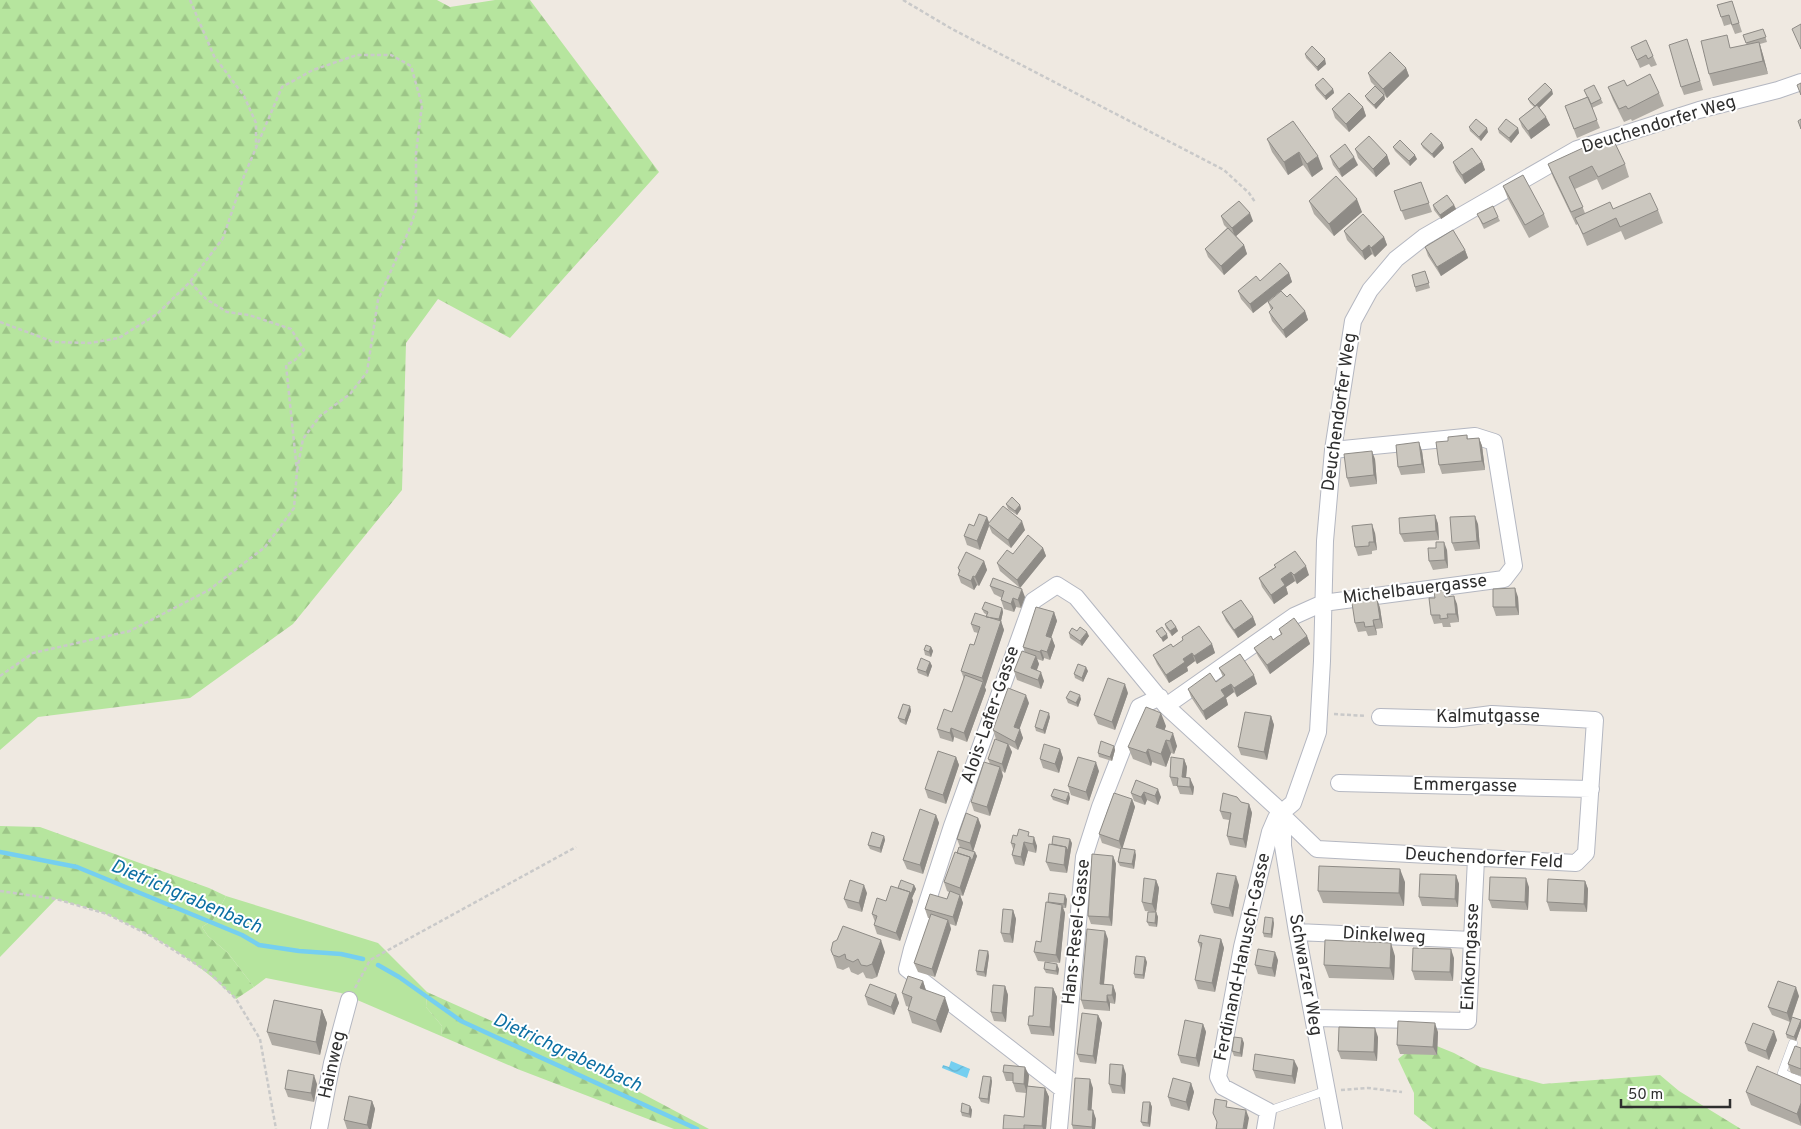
<svg xmlns="http://www.w3.org/2000/svg" width="1801" height="1129" font-family="Overpass,sans-serif">
  <style>
    .grass { fill: #b6e59e }
    .forest { fill: url(#forest-firs) }
    .water { fill: url(#water-waves) }
    .lines { fill: none; stroke-linecap: round; stroke-linejoin: round }
    .stream { stroke: #75cff0; stroke-width: 4.5 }
    .lane-casing { stroke: #b4b7c1; stroke-width: 9 }
    .street-casing { stroke: #b4b7c1; stroke-width: 18 }
    .path { stroke: #c9c9c9; stroke-width: 2.5; stroke-dasharray: 4 2.5; stroke-linecap: butt }
    .lane { stroke: #fff; stroke-width: 8 }
    .street { stroke: #fff; stroke-width: 16 }
    .wall { fill: #afaba4 }
    .shaded-wall { fill: #8e8b86 }
    .building { fill: #cbc7bf; stroke: #8e8b86 }
    .labels { text-anchor: middle; dominant-baseline: central; stroke-width: 4; stroke-linejoin: round; paint-order: stroke }
    .street-label { font-size: 18px; fill: #2e2e2e; stroke: #fff }
    .water-label { font-size: 19px; font-style: italic; fill: #0d6fa3; stroke: #fff }
  </style>
  <defs>
    <pattern id="forest-firs" width="22" height="20" patternUnits="userSpaceOnUse" patternTransform="scale(1.25)"><rect width="22" height="20" fill="#b6e59e"/><path d="M5 1l3.5 6h-7zM16 11l3.5 6h-7z" fill="#9dc588"/></pattern>
    <pattern id="water-waves" width="16" height="10" patternUnits="userSpaceOnUse" patternTransform="scale(1.25)"><rect width="16" height="10" fill="#75cff0"/><path d="M0 5q4-4 8 0t8 0" fill="none" stroke="#66b2ce"/></pattern>
  </defs>
  <rect width="100%" height="100%" fill="#efe9e1"/>
  <path class="grass" d="M226,896L378,943L427,992L426,1007L442,1026L441,1036L341,993L266,978L254,987L228,953L208,936L202,927L213,920Z"/>
  <path class="forest" d="M0,0H437L450,7L495,0H530L659,172L510,338L438,299L406,343L402,490L293,624L190,698L38,717L0,750Z
    M0,826L40,827L209,888L226,896L213,920L202,927L208,936L228,953L254,987L236,999C200,963 155,935 108,915C92,908 73,904 56,899L0,957Z
    M427,992L581,1061L709,1129H674L520,1070L441,1036L442,1026L426,1007Z
    M1422,1040L1454,1053L1480,1067L1543,1084L1660,1075L1679,1091L1741,1129H1433L1414,1114V1093L1398,1059Z"/>
  <path class="water" d="M951,1061L970,1069L967,1078L942,1068L943,1065L949,1067Z"/>
  <g class="lines">
    <path class="stream" d="M0,852L77,867L242,935L259,945L299,951L341,954L363,959
      M378,965L399,977L461,1021L697,1129"/>
    <defs>
      <path id="lane" d="M1793,1043L1782,1073L1801,1081
        M1268,1111L1325,1091"/>
      <path id="street" d="M1166,706L1294,616L1323,603L1504,579L1514,566L1494,442L1475,436L1333,450
        M1339,783L1591,789
        M1287,808L1293,803L1318,732L1322,661L1325,541L1333,450L1353,321L1370,290L1396,259L1424,237L1577,149L1699,110L1778,90L1801,82
        M1286,819L1317,849L1576,863L1586,853L1595,720L1492,714L1453,719L1380,717
        M1283,821V846L1297,932L1334,1129
        M1297,932L1472,940
        M1313,1018L1468,1021L1476,859
        M1062,1089L907,969L912,949L952,826L1033,601L1057,585L1076,597L1166,706L1276,807
        M319,1129L332,1063L349,1000
        M1059,1129L1084,857L1100,807L1139,707L1160,697
        M1265,1129L1268,1111L1223,1087L1218,1077L1242,947L1270,832L1276,818"/>
    </defs>
    <use href="#lane" class="lane-casing"/>
    <use href="#street" class="street-casing"/>
    <path class="path" d="M190,0L214,56L244,96L256,123V146
      M903,0L952,29L1224,170L1249,193L1255,202
      M0,322L54,342L90,343L119,338L157,314L190,282L223,238L244,176L282,87L313,70L357,55H391L411,66L422,105L416,153V210L409,230L378,300L367,372L350,394L320,416L303,439L297,471
      M0,676L33,653L130,631L209,590L265,547L294,508L297,471L286,365L295,360L304,350L291,329L249,315L227,312L206,299L190,282
      M1334,714L1366,716
      M0,891L56,899L107,914L153,937L210,973L236,999L260,1039L276,1129
      M355,988L370,960L576,847
      M1341,1090L1368,1088L1402,1092"/>
    <use href="#lane" class="lane"/>
    <use href="#street" class="street"/>
  </g>
  <path class="wall" d="M1732,1L1742,32L1735,34L1731,24L1724,26L1717,5Z
    M1763,29L1767,42L1760,44L1763,55L1768,74L1713,86L1709,74L1731,48L1747,45L1743,35Z
    M1631,47L1653,56L1657,65L1651,67L1649,64L1640,68Z
    M1690,48L1703,90L1684,95L1681,87Z
    M1305,54L1326,64L1318,71L1306,58Z
    M1406,68L1409,76L1387,98L1371,82L1368,73Z
    M1315,85L1333,89L1334,93L1326,100L1316,89Z
    M1627,86L1659,93L1664,106L1632,121L1631,119L1624,122L1613,100L1608,87Z
    M1584,90L1601,99L1603,103L1592,108L1600,128L1577,138L1565,106L1587,97Z
    M1553,94L1539,108L1550,125L1531,139L1522,127L1519,119L1534,107L1530,103L1528,99Z
    M1384,95L1385,99L1376,109L1367,100L1365,96Z
    M1363,107L1366,116L1349,132L1335,118L1332,109Z
    M1293,121L1323,169L1312,177L1303,165L1288,175L1272,152L1267,139Z
    M1469,127L1488,132L1481,141L1470,131Z
    M1518,128L1519,133L1511,143L1499,133L1498,129Z
    M1442,143L1444,148L1434,158L1423,148L1421,144Z
    M1393,147L1417,159L1410,166L1395,151Z
    M1355,149L1387,155L1390,164L1376,177L1358,158Z
    M1330,156L1358,165L1342,177L1333,165Z
    M1453,162H1482L1485,170L1465,184L1456,171Z
    M1548,164H1625L1629,177L1602,190L1597,179L1575,189L1585,213L1613,209L1658,210L1663,223L1625,240L1621,231L1587,246L1578,224L1576,225L1553,177Z
    M1421,182L1432,212L1405,220L1394,191Z
    M1503,186L1544,214L1549,227L1529,238L1508,199Z
    M1309,201L1362,212L1334,236L1314,214Z
    M1433,205H1454L1456,209L1441,219L1434,210Z
    M1477,214L1498,217L1500,221L1484,229Z
    M1221,216L1253,221L1236,236L1244,245L1247,254L1224,275L1208,257L1205,249L1227,228L1224,225Z
    M1344,231L1384,237L1387,245L1375,257L1372,254L1365,260L1347,240Z
    M1425,247L1465,250L1468,258L1441,276L1428,256Z
    M1425,271L1430,288L1416,292L1415,287Z
    M1289,273L1292,282L1253,313L1241,299L1238,291L1260,281Z
    M1287,297L1305,311L1308,320L1286,338L1272,321L1269,312L1271,310L1268,302Z
    M1467,435L1468,439L1479,438L1482,446L1485,470L1442,474L1439,465L1448,441Z
    M1422,451L1425,473L1401,475L1398,467Z
    M1375,459L1377,484L1350,487L1347,478Z
    M1006,504L1020,505L1021,509L1017,515L1008,509Z
    M1435,515L1438,524L1439,540L1404,542L1400,534Z
    M987,517L989,523L1025,530L1011,548L992,533L989,526L980,550L967,545L964,536L974,526Z
    M1478,524L1480,549L1455,551L1452,543Z
    M1375,533L1377,550L1372,551V554L1358,556L1355,547Z
    M1043,548L1046,556L1020,588L1000,571L997,563L1013,554Z
    M1447,550L1448,568L1433,570L1429,561Z
    M984,561L987,570L979,586L977,585L974,590L961,583L958,575L959,572L958,568Z
    M1274,565L1309,575L1297,584L1295,581L1286,587L1288,594L1274,604L1262,587L1259,578L1275,567Z
    M990,586L1025,597L1021,608L1016,607L1014,612L1004,609L1001,600L1002,598L994,594Z
    M1447,597L1457,604L1459,622L1450,623L1451,627H1443L1442,623L1434,624L1431,615Z
    M1518,597L1519,615L1496,616L1493,607Z
    M1377,599L1380,608L1383,628L1376,629L1377,635L1368,636L1366,631L1358,632L1355,623Z
    M1002,608L1003,612L1001,621L1004,630L985,687L984,686L986,690L967,742L954,737L953,742L940,738L937,729L952,712L964,679L961,671L974,645L978,633L974,632L971,624L986,617L987,615L984,613L982,609Z
    M1054,612L1057,621L1051,637L1055,646L1050,660L1044,658L1043,661L1037,659L1039,664L1037,670L1044,681L1041,689L1017,680L1014,671L1025,652L1023,647Z
    M1222,612L1253,617L1256,625L1238,638L1226,621Z
    M1165,624L1176,627L1178,631L1172,636L1166,628Z
    M1279,629L1307,636L1310,644L1270,674L1258,656L1254,648L1273,640L1281,635Z
    M1077,631L1089,636L1082,646L1070,638L1069,633Z
    M1182,637L1212,644L1215,653L1197,664L1195,661L1187,667L1188,671L1169,683L1157,664L1153,655L1173,647L1183,640Z
    M931,647L933,651L931,657L925,655L924,650Z
    M930,662L932,666L928,677L918,673L917,669Z
    M1219,668L1257,684L1237,697L1234,692L1226,698L1228,705L1206,720L1191,697L1188,689L1216,682L1223,677Z
    M1088,671L1083,682L1075,678L1074,674Z
    M1128,693L1115,730L1098,724L1094,715Z
    M1066,698L1081,699L1078,707L1068,703Z
    M1029,703L1019,729L1023,738L1018,750L1009,745L1012,752L1005,773L1002,771L1003,776L990,816L974,811L971,802L990,764L988,759L1000,741L996,739L993,730Z
    M910,706L911,711L906,725L900,722L898,718Z
    M1271,716L1274,725L1267,760L1241,755L1238,747Z
    M1050,717L1045,734L1036,731L1035,727Z
    M1166,726L1164,730L1177,746L1174,754L1171,753L1166,767L1152,762L1151,766L1133,759L1128,747Z
    M1114,746L1115,750L1112,761L1099,757L1098,753Z
    M1060,749L1063,758L1059,773L1043,768L1040,759Z
    M956,757L959,765L946,804L928,798L925,789Z
    M1184,759L1187,767L1186,778L1194,787L1193,795L1180,794L1177,786H1173L1170,777Z
    M1099,771L1089,801L1071,795L1068,786Z
    M1136,780L1161,797L1158,805L1147,800L1145,805L1134,801L1131,793Z
    M1051,796L1070,798L1068,805L1053,800Z
    M1132,799L1135,807L1122,848L1136,855L1134,869L1120,866L1118,862L1120,849L1102,843L1099,834Z
    M1241,802L1249,804L1252,813L1246,848L1230,845L1227,836L1229,820L1223,819L1220,811Z
    M936,815L939,823L923,874L907,869L903,860Z
    M978,818L981,826L973,851L977,856L963,896L960,895L963,903L956,926L950,924L951,929L935,977L918,972L914,963L930,918H928L925,909L947,899L949,892L947,891L944,882L960,847L957,839Z
    M884,836L885,840L881,853L870,849L868,845Z
    M1017,836L1031,837L1037,846L1036,853L1028,851L1024,866L1015,864L1012,855L1013,849L1011,843Z
    M1072,843L1067,873L1050,871L1046,862Z
    M1113,856L1116,864L1112,926L1091,924L1088,916Z
    M1456,875L1459,884L1458,907L1422,906L1419,897Z
    M1156,880L1159,888L1156,912L1158,917L1157,927L1149,926L1147,922L1153,912L1145,911L1142,902Z
    M1585,881L1588,889L1587,912L1550,911L1547,902Z
    M1405,882L1404,906L1323,903L1318,891Z
    M914,885L916,889L912,898L913,901L900,941L877,934L874,925L875,922L872,914L886,901L898,888Z
    M1239,885L1233,917L1214,913L1211,904Z
    M1529,887L1528,910L1492,908L1489,900Z
    M867,893L862,912L848,908L844,899Z
    M1067,899L1066,908H1063L1065,913L1060,963L1038,961L1034,952L1041,942L1049,903Z
    M1013,910L1016,919L1013,943L1004,942L1001,933Z
    M1274,923L1272,938L1264,937L1263,933Z
    M1108,939L1104,985H1113L1116,994L1115,1004L1110,1003V1011L1084,1009L1081,1000Z
    M1221,939L1224,948L1215,992L1198,989L1195,980L1201,950L1198,942Z
    M831,950L885,952L877,977L872,979L866,978L863,972L858,975L851,972L849,967L843,970L837,968Z
    M988,951L989,956L986,977L977,975L976,971Z
    M1395,956L1394,980L1329,978L1324,965Z
    M1454,958L1453,981L1415,980L1412,971Z
    M1278,960L1275,977L1258,974L1255,965Z
    M1147,962L1144,979L1135,978L1134,974Z
    M1044,969H1059L1058,975L1046,973Z
    M923,981L926,990L949,1010L941,1033L912,1023L908,1010L909,1007L906,1006L902,993Z
    M1005,986L1008,995L1006,1022L994,1021L991,1012Z
    M1053,988L1057,997L1054,1036L1031,1034L1028,1025Z
    M896,994L899,1003L894,1015L868,1005L865,996Z
    M1799,996L1792,1017L1801,1021V1027L1796,1041L1787,1038L1786,1034L1790,1022L1772,1015L1768,1007Z
    M322,1010L327,1023L320,1055L272,1045L267,1032Z
    M1098,1015L1102,1023L1096,1064L1080,1062L1077,1054Z
    M1203,1024L1206,1032L1199,1067L1181,1063L1178,1055Z
    M1438,1032L1437,1055L1400,1054L1397,1045Z
    M1378,1037L1377,1061L1341,1059L1338,1051Z
    M1777,1040L1769,1060L1748,1051L1745,1043Z
    M1244,1043L1242,1057L1234,1056L1232,1051Z
    M1801,1048V1076L1791,1073L1788,1064Z
    M1004,1065L1029,1075L1028,1086L1045,1088L1049,1097L1046,1129H1003L1024,1117L1026,1093L1016,1092L1013,1083V1081H1006L1003,1072Z
    M1298,1068L1295,1084L1256,1078L1253,1070Z
    M1126,1074L1125,1094L1112,1093L1109,1084Z
    M992,1081L989,1104L981,1102L979,1098Z
    M1191,1083L1194,1092L1189,1111L1171,1106L1168,1097Z
    M317,1084L314,1102L288,1097L285,1089Z
    M1801,1085V1126L1751,1105L1746,1092Z
    M1093,1088L1091,1110L1096,1119L1095,1129H1073L1072,1125Z
    M372,1101L375,1109L371,1129H347L344,1120Z
    M1150,1102L1152,1107L1150,1127L1143,1126L1141,1122Z
    M970,1106L972,1110L971,1118L962,1116L961,1112Z"/>
  <path class="shaded-wall" d="M1759,42L1763,55L1768,74L1763,61Z
    M1325,59L1326,64L1318,71L1317,67Z
    M1406,68L1409,76L1387,98L1383,89Z
    M1333,89L1334,93L1326,100L1325,96Z
    M1552,90L1553,94L1537,110L1535,106Z
    M1384,95L1385,99L1376,109L1374,105Z
    M1363,107L1366,116L1349,132L1346,124Z
    M1546,117L1550,125L1531,139L1528,131Z
    M1487,128L1488,132L1481,141L1479,137Z
    M1518,128L1519,133L1511,143L1509,138Z
    M1442,143L1444,148L1434,158L1432,154Z
    M1299,152L1303,165L1288,175L1284,162Z
    M1387,155L1390,164L1376,177L1373,169Z
    M1415,155L1417,159L1410,166L1409,161Z
    M1318,156L1323,169L1312,177L1307,164Z
    M1354,157L1358,165L1342,177L1339,169Z
    M1482,162L1485,170L1465,184L1462,175Z
    M1357,199L1362,212L1334,236L1329,224Z
    M1454,205L1456,209L1441,219L1440,215Z
    M1250,213L1253,221L1235,237L1232,228Z
    M1384,237L1387,245L1375,257L1371,248Z
    M1244,245L1247,254L1224,275L1221,266Z
    M1369,245L1372,254L1365,260L1362,251Z
    M1465,250L1468,258L1441,276L1437,267Z
    M1289,273L1292,282L1253,313L1250,304Z
    M1305,311L1308,320L1286,338L1283,330Z
    M1479,438L1482,446L1485,470L1482,461Z
    M1419,442L1422,451L1425,473L1422,464Z
    M1372,451L1375,459L1377,484L1374,475Z
    M1020,505L1021,509L1017,515L1015,511Z
    M1435,515L1438,524L1439,540L1436,531Z
    M1475,516L1478,524L1480,549L1477,541Z
    M987,517L990,525L988,524L989,526L980,550L977,541Z
    M1022,521L1025,530L1011,548L1008,540Z
    M1372,524L1375,533L1377,550L1374,542Z
    M1444,542L1447,550L1448,568L1445,560Z
    M1043,548L1046,556L1020,588L1017,580Z
    M984,561L987,570L979,586L975,577Z
    M1306,566L1309,575L1297,584L1294,575Z
    M1291,572L1295,581L1286,587L1288,594L1274,604L1271,595L1281,579Z
    M973,576L977,585L974,590L971,581Z
    M1515,588L1518,597L1519,615L1516,607Z
    M1022,589L1025,597L1021,608L1018,600Z
    M1454,596L1457,604L1459,622L1456,614Z
    M1013,598L1016,607L1014,612L1011,604Z
    M1377,599L1380,608L1383,628L1380,619Z
    M1002,608L1003,612L1001,621L1004,630L985,687L982,678L1000,624L999,619Z
    M1054,612L1057,621L1049,644L1046,636Z
    M1253,617L1256,625L1238,638L1234,630Z
    M1373,620L1376,629L1377,635L1374,626Z
    M1176,627L1178,631L1172,636L1170,631Z
    M1087,632L1089,636L1082,646L1080,641Z
    M1167,634L1168,638L1163,642L1161,638Z
    M1307,636L1310,644L1270,674L1267,665Z
    M1052,638L1055,646L1050,660L1047,652Z
    M1212,644L1215,653L1197,664L1194,656Z
    M931,647L933,651L931,657L929,652Z
    M1041,650L1044,658L1043,661L1040,652Z
    M1192,653L1195,661L1187,667L1188,671L1169,683L1166,675L1183,659Z
    M1036,656L1039,664L1034,677L1031,668Z
    M930,662L932,666L928,677L926,672Z
    M1086,667L1088,671L1083,682L1082,678Z
    M1041,672L1044,681L1041,689L1038,680Z
    M1254,675L1257,684L1237,697L1234,688Z
    M983,682L986,690L967,742L964,733Z
    M1125,684L1128,693L1115,730L1112,722Z
    M1231,684L1234,692L1226,698L1228,705L1206,720L1203,711L1221,690Z
    M1026,695L1029,703L1017,736L1014,727Z
    M1080,695L1081,699L1078,707L1076,703Z
    M910,706L911,711L906,725L905,720Z
    M1049,713L1050,717L1045,734L1043,730Z
    M1161,713L1166,726L1161,740L1156,727Z
    M1271,716L1274,725L1267,760L1264,752Z
    M951,728L954,737L953,742L950,733Z
    M1020,729L1023,738L1018,750L1015,742Z
    M1173,733L1177,746L1174,754L1170,741Z
    M1166,740L1171,753L1166,767L1161,754Z
    M1008,744L1012,752L1005,773L1002,764Z
    M1114,746L1115,750L1112,761L1110,757Z
    M1060,749L1063,758L1059,773L1055,764Z
    M1148,749L1152,762L1151,766L1146,753Z
    M956,757L959,765L946,804L943,795Z
    M1184,759L1187,767L1185,786L1182,777Z
    M1096,762L1099,771L1089,801L1086,792Z
    M1000,767L1003,776L990,816L987,807Z
    M1190,778L1194,787L1193,795L1190,787Z
    M1158,789L1161,797L1158,805L1155,796Z
    M1144,792L1147,800L1145,805L1141,797Z
    M1069,793L1070,798L1068,805L1066,801Z
    M1132,799L1135,807L1122,850L1119,841Z
    M1249,804L1252,813L1246,848L1243,839Z
    M936,815L939,823L923,874L920,865Z
    M978,818L981,826L973,852L970,843Z
    M884,836L885,840L881,853L880,848Z
    M1034,837L1037,846L1036,853L1033,844Z
    M1070,839L1072,843L1067,873L1064,865L1066,847Z
    M1024,842L1028,851L1024,866L1021,857Z
    M1135,850L1136,855L1134,869L1132,864Z
    M975,852L977,856L963,896L960,888L970,857Z
    M1113,856L1116,864L1112,926L1109,917Z
    M1400,869L1405,882L1404,906L1399,893Z
    M1456,875L1459,884L1458,907L1455,899Z
    M1236,876L1239,885L1233,917L1229,908Z
    M1526,878L1529,887L1528,910L1525,902Z
    M1156,880L1159,888L1156,913L1152,904Z
    M1585,881L1588,889L1587,912L1584,904Z
    M864,885L867,893L862,912L859,903Z
    M914,885L916,889L912,898L913,901L900,941L896,933L910,892Z
    M960,895L963,903L956,926L953,917Z
    M1065,895L1067,899L1066,908L1064,904Z
    M1062,905L1065,913L1060,963L1056,955Z
    M1013,910L1016,919L1013,943L1010,934Z
    M1156,912L1158,917L1157,927L1155,923Z
    M1273,918L1274,923L1272,938L1271,934Z
    M948,920L951,929L935,977L932,969Z
    M1105,931L1108,939L1103,993L1100,984Z
    M1221,939L1224,948L1215,992L1212,983Z
    M881,940L885,952L877,977L872,964Z
    M1391,943L1395,956L1394,980L1390,968Z
    M1451,949L1454,958L1453,981L1450,972Z
    M988,951L989,956L986,977L984,972Z
    M1275,952L1278,960L1275,977L1272,968Z
    M1145,957L1147,962L1144,979L1143,975Z
    M1057,964L1059,969L1058,975L1056,971Z
    M923,981L927,994L920,988Z
    M1113,985L1116,994L1115,1004L1112,995Z
    M1005,986L1008,995L1006,1022L1002,1013Z
    M1796,987L1799,996L1790,1022L1787,1013Z
    M1053,988L1057,997L1054,1036L1050,1027Z
    M896,994L899,1003L894,1015L891,1007Z
    M1107,995L1110,1003V1011L1107,1002Z
    M945,997L949,1010L941,1033L936,1021Z
    M322,1010L327,1023L320,1055L316,1042Z
    M1098,1015L1102,1023L1096,1064L1093,1056Z
    M1801,1020V1027L1796,1041L1794,1037Z
    M1435,1023L1438,1032L1437,1055L1433,1047Z
    M1203,1024L1206,1032L1199,1067L1196,1058Z
    M1375,1028L1378,1037L1377,1061L1374,1052Z
    M1774,1031L1777,1040L1769,1060L1766,1051Z
    M1242,1038L1244,1043L1242,1057L1240,1053Z
    M1294,1060L1298,1068L1295,1084L1292,1076Z
    M1123,1065L1126,1074L1125,1094L1121,1086Z
    M1025,1067L1029,1075L1027,1093L1024,1084Z
    M314,1075L317,1084L314,1102L311,1093Z
    M991,1077L992,1081L989,1104L988,1099Z
    M1090,1079L1093,1088L1091,1118L1088,1110Z
    M1191,1083L1194,1092L1189,1111L1186,1102Z
    M1045,1088L1049,1097L1046,1129H1043L1042,1126Z
    M372,1101L375,1109L371,1129H369L367,1125Z
    M1150,1102L1152,1107L1150,1127L1148,1123Z
    M1801,1103V1125L1797,1114Z
    M970,1106L972,1110L971,1118L969,1114Z
    M1093,1110L1096,1119L1095,1129H1092V1127Z
    M1246,1110L1249,1118L1247,1129H1243Z"/>
  <path class="building" d="M1732,1L1739,23L1732,25L1729,15L1721,17L1717,5Z
    M1801,24V49L1792,29Z
    M1763,29L1766,37L1746,43L1743,35Z
    M1727,35L1730,48L1759,42L1763,61L1709,74L1701,41Z
    M1687,39L1700,81L1681,87L1669,45Z
    M1646,40L1653,56L1648,59L1646,55L1637,60L1631,47Z
    M1312,46L1325,59L1317,67L1305,54Z
    M1390,52L1406,68L1383,89L1368,73Z
    M1650,74L1659,93L1628,109L1626,106L1619,109L1608,87L1624,80L1627,86Z
    M1323,78L1333,89L1325,96L1315,85Z
    M1545,83L1552,90L1535,106L1528,99Z
    M1801,83V95L1797,85Z
    M1594,85L1601,99L1591,104L1584,90Z
    M1375,86L1384,95L1374,105L1365,96Z
    M1349,93L1363,107L1346,124L1332,109Z
    M1588,97L1597,120L1574,129L1565,106Z
    M1537,105L1546,117L1528,131L1519,119Z
    M1476,119L1487,128L1479,137L1469,127Z
    M1506,119L1518,128L1509,138L1498,129Z
    M1801,119V129L1798,121Z
    M1293,121L1318,156L1307,164L1299,152L1284,162L1267,139Z
    M1431,133L1442,143L1432,154L1421,144Z
    M1611,135L1625,164L1598,177L1592,166L1569,177L1583,207L1571,212L1548,164Z
    M1369,136L1387,155L1373,169L1355,149Z
    M1400,140L1415,155L1409,161L1393,147Z
    M1345,144L1354,157L1339,169L1330,156Z
    M1472,148L1482,162L1462,175L1453,162Z
    M1523,175L1544,214L1525,225L1503,186Z
    M1336,176L1357,199L1329,224L1309,201Z
    M1421,182L1429,203L1401,211L1394,191Z
    M1650,193L1658,210L1620,227L1616,218L1583,234L1575,218L1610,202L1613,209Z
    M1447,195L1454,205L1440,215L1433,205Z
    M1239,201L1250,213L1232,228L1221,216Z
    M1493,206L1498,217L1483,224L1477,214Z
    M1363,214L1384,237L1371,248L1369,245L1362,251L1344,231Z
    M1228,228L1244,245L1221,266L1205,249Z
    M1453,230L1465,250L1437,267L1425,247Z
    M1280,263L1289,273L1250,304L1238,291L1256,276L1260,281Z
    M1425,271L1429,283L1415,287L1412,275Z
    M1281,291L1287,297L1290,294L1305,311L1283,330L1269,312L1273,308L1268,302Z
    M1467,435V439L1479,438L1482,461L1439,465L1436,442L1448,441V437Z
    M1419,442L1422,464L1398,467L1396,445Z
    M1372,451L1374,475L1347,478L1344,454Z
    M1012,497L1020,505L1015,511L1006,504Z
    M1003,506L1022,521L1008,540L988,524Z
    M979,514L987,517L977,541L964,536L969,524L974,526Z
    M1435,515L1436,531L1400,534L1399,518Z
    M1475,516L1477,541L1452,543L1450,517Z
    M1372,524L1374,542H1369V546L1355,547L1352,526Z
    M1028,535L1043,548L1017,580L997,563L1007,550L1013,554Z
    M1436,542H1444L1445,560L1429,561L1428,548H1436Z
    M1295,551L1306,566L1294,575L1291,572L1281,579L1285,585L1271,595L1259,578L1276,567L1274,565Z
    M966,552L984,561L975,577L973,576L971,581L958,575L960,570L958,568Z
    M993,578L1022,589L1018,600L1013,598L1011,604L1001,600L1004,591L990,586Z
    M1515,588L1516,607H1493V589Z
    M1444,590L1445,597L1454,596L1456,614H1447L1448,618L1440,619V615H1431L1429,598H1435L1434,592Z
    M1377,599L1380,619L1373,620L1374,626L1365,627L1364,622L1355,623L1352,603Z
    M1241,600L1253,617L1234,630L1222,612Z
    M985,602L1002,608L999,619L986,617L988,612L982,609Z
    M1036,607L1054,612L1046,636L1052,638L1047,652L1041,650L1040,652L1023,647Z
    M975,613L1001,621L982,678L961,671L970,644L974,645L980,627L971,624Z
    M1294,618L1307,636L1267,665L1254,648L1271,636L1273,640L1277,637L1282,634L1279,629Z
    M1171,620L1176,627L1170,631L1165,624Z
    M1199,626L1212,644L1194,656L1192,653L1183,659L1185,662L1166,675L1153,655L1171,644L1173,647L1183,640L1182,637Z
    M1080,627L1087,632L1080,641L1069,633L1072,628L1077,631Z
    M1162,627L1167,634L1161,638L1156,631Z
    M926,645L931,647L929,652L924,650Z
    M1022,651L1036,656L1031,668L1041,672L1038,680L1014,671Z
    M1240,654L1254,675L1234,688L1231,684L1221,690L1225,696L1203,711L1188,689L1210,673L1216,682L1225,675L1219,668Z
    M921,658L930,662L926,672L917,669Z
    M1078,664L1086,667L1082,678L1074,674Z
    M965,675L983,682L964,733L951,728L950,733L937,729L944,709L952,712Z
    M1108,678L1125,684L1112,722L1094,715Z
    M1008,688L1026,695L1014,727L1020,729L1015,742L993,730Z
    M1070,691L1080,695L1076,703L1066,698Z
    M903,704L910,706L905,720L898,718Z
    M1146,707L1161,713L1156,727L1173,733L1170,741L1166,740L1161,754L1148,749L1146,753L1128,747Z
    M1040,710L1049,713L1043,730L1035,727Z
    M1245,712L1271,716L1264,752L1238,747Z
    M995,739L1008,744L1002,764L988,759Z
    M1101,741L1114,746L1110,757L1098,753Z
    M1044,744L1060,749L1055,764L1040,759Z
    M938,751L956,757L943,795L925,789Z
    M1078,757L1096,762L1086,792L1068,786Z
    M1171,757L1184,759L1182,777L1190,778V787L1177,786L1178,778L1170,777Z
    M984,762L1000,767L987,807L971,802Z
    M1136,780L1158,789L1155,796L1144,792L1141,797L1131,793Z
    M1054,789L1069,793L1066,801L1051,796Z
    M1114,793L1132,799L1119,841L1099,834Z
    M1223,793L1237,797L1241,802L1249,804L1243,839L1227,836L1231,813L1220,811Z
    M920,809L936,815L920,865L903,860Z
    M966,813L978,818L970,843L957,839Z
    M1019,829L1029,832L1028,836L1034,837L1033,844L1024,842L1021,857L1012,855L1015,844L1011,843L1013,835L1017,836Z
    M872,832L884,836L880,848L868,845Z
    M1053,836L1070,839L1068,851L1066,847L1052,844Z
    M1049,844L1066,847L1064,865L1046,862Z
    M959,847L975,852L972,861L970,857L957,853Z
    M1121,848L1135,850L1132,864L1118,862Z
    M955,852L970,857L960,888L944,882Z
    M1092,854L1113,856L1109,917L1088,916Z
    M1319,866L1400,869L1399,893L1318,891Z
    M1217,873L1236,876L1229,908L1211,904Z
    M1420,874L1456,875L1455,899L1419,897Z
    M1490,877L1526,878L1525,902L1489,900Z
    M1144,878L1156,880L1152,904L1142,902Z
    M1548,879L1585,881L1584,904L1547,902Z
    M850,880L864,885L859,903L844,899Z
    M901,880L914,885L911,894L910,892L898,888Z
    M891,886L910,892L896,933L874,925L877,916L872,914L877,898L886,901Z
    M950,891L960,895L953,917L925,909L930,894L947,899Z
    M1049,893L1065,895L1064,904L1048,902Z
    M1046,902L1062,905L1056,955L1034,952L1036,941L1041,942Z
    M1003,909L1013,910L1010,934L1001,933Z
    M1148,912H1156L1155,923L1147,922Z
    M931,914L948,920L932,969L914,963Z
    M1265,917L1273,918L1271,934L1263,933Z
    M843,926L881,940L872,964L867,966L861,965L858,959L853,962L846,959L845,954L839,957L833,955L831,950L833,942L837,940Z
    M1087,929L1105,931L1100,984L1113,985L1112,995H1107V1002L1081,1000Z
    M1200,935L1221,939L1212,983L1195,980L1202,943L1198,942Z
    M1325,940L1391,943L1390,968L1324,965Z
    M1413,948L1451,949L1450,972L1412,971Z
    M1258,949L1275,952L1272,968L1255,965Z
    M979,950L988,951L984,972L976,971Z
    M1136,956L1145,957L1143,975L1134,974Z
    M1045,962L1057,964L1056,971L1044,969Z
    M908,976L923,981L920,988L945,997L936,1021L908,1010L912,997L902,993Z
    M1778,981L1796,987L1787,1013L1768,1007Z
    M870,984L896,994L891,1007L865,996Z
    M993,985L1005,986L1002,1013L991,1012Z
    M1035,987L1053,988L1050,1027L1028,1025L1029,1016H1033Z
    M274,1000L322,1010L316,1042L267,1032Z
    M1082,1013L1098,1015L1093,1056L1077,1054Z
    M1792,1017L1801,1020L1794,1037L1786,1034Z
    M1185,1020L1203,1024L1196,1058L1178,1055Z
    M1398,1021L1435,1023L1433,1047L1397,1045Z
    M1753,1023L1774,1031L1766,1051L1745,1043Z
    M1339,1027L1375,1028L1374,1052L1338,1051Z
    M1234,1037L1242,1038L1240,1053L1232,1051Z
    M1795,1046L1801,1048V1069L1788,1064Z
    M1255,1054L1294,1060L1292,1076L1253,1070Z
    M1110,1064L1123,1065L1121,1086L1109,1084Z
    M1004,1065L1025,1067L1024,1084L1013,1083V1073L1003,1072Z
    M1757,1066L1801,1085V1103L1797,1114L1746,1092Z
    M288,1070L314,1075L311,1093L285,1089Z
    M983,1076L991,1077L988,1099L979,1098Z
    M1075,1078L1090,1079L1088,1110H1093L1092,1127L1072,1125Z
    M1173,1078L1191,1083L1186,1102L1168,1097Z
    M1027,1086L1045,1088L1042,1126L1024,1125V1129H1003L1004,1115L1024,1117Z
    M349,1096L372,1101L367,1125L344,1120Z
    M1215,1099L1227,1101L1226,1107L1246,1110L1243,1129H1216L1217,1122L1213,1113Z
    M1143,1102H1150L1148,1123L1141,1122Z
    M962,1103L970,1106L969,1114L961,1112Z"/>
  <g class="labels">
    <g class="street-label">
      <text transform="translate(1659 125) rotate(-17)">Deuchendorfer Weg</text>
      <text transform="translate(1340 412) rotate(-82)">Deuchendorfer Weg</text>
      <text transform="translate(1415 590) rotate(-7)">Michelbauergasse</text>
      <text transform="translate(991 715) rotate(-71)">Alois-Lafer-Gasse</text>
      <text x="1488" y="717">Kalmutgasse</text>
      <text transform="translate(1465 786) rotate(1)">Emmergasse</text>
      <text transform="translate(1484 859) rotate(3)">Deuchendorfer Feld</text>
      <text transform="translate(1077 932) rotate(-84)">Hans-Resel-Gasse</text>
      <text transform="translate(1384 936) rotate(3)">Dinkelweg</text>
      <text transform="translate(1243 957) rotate(-78)">Ferdinand-Hanusch-Gasse</text>
      <text transform="translate(1471 957) rotate(-87)">Einkorngasse</text>
      <text transform="translate(1305 975) rotate(80)">Schwarzer Weg</text>
      <text transform="translate(333 1065) rotate(-77)">Hainweg</text>
    </g>
    <g class="water-label">
      <text transform="translate(186 897) rotate(23)">Dietrichgrabenbach</text>
      <text transform="translate(567 1053) rotate(25)">Dietrichgrabenbach</text>
    </g>
  </g>
  <path d="M1621 1099v8h109v-8" fill="none" stroke="#2e2e2e" stroke-width="2.5"/>
  <text x="1628" y="1099" font-size="15" fill="#2e2e2e" stroke="#ffffff" stroke-width="4" paint-order="stroke">50 m</text>
</svg>
